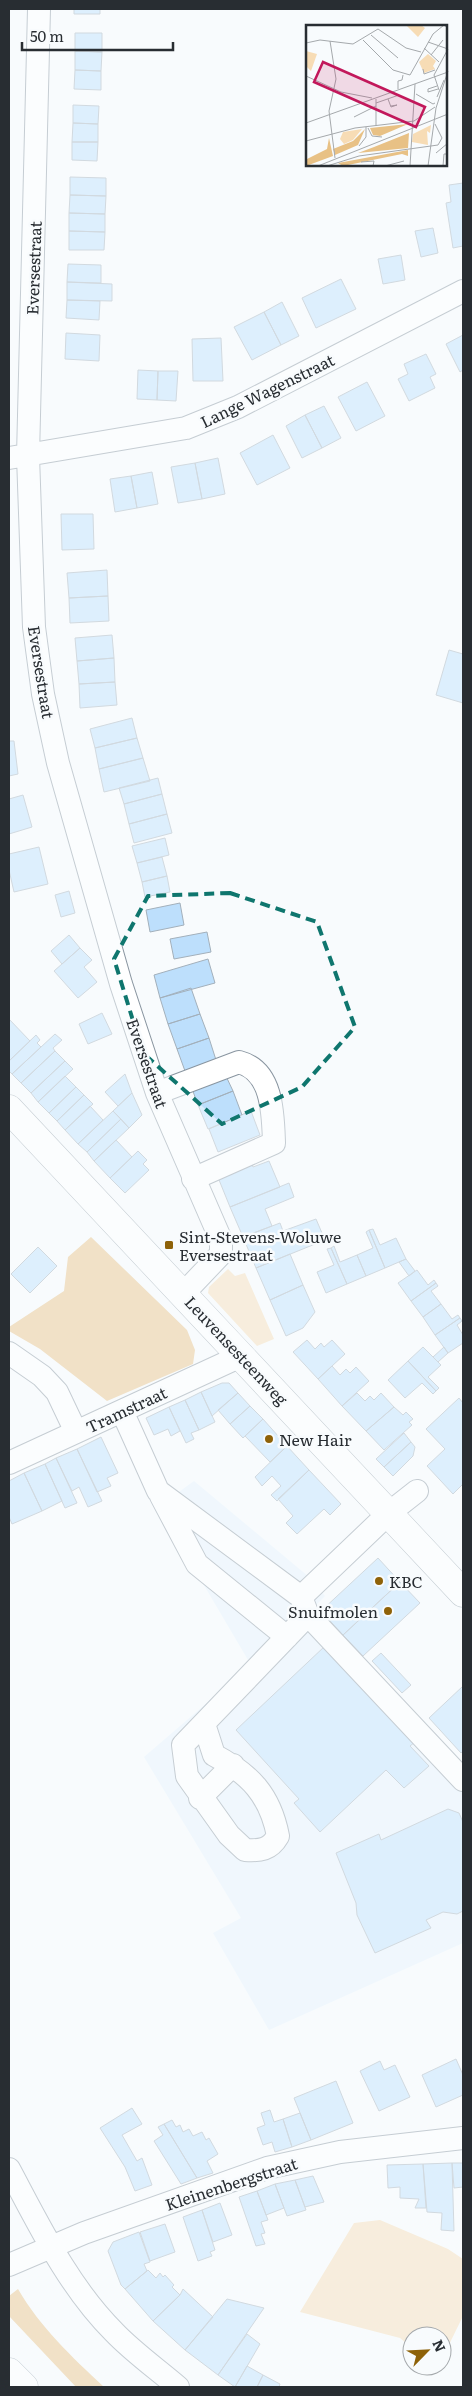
<svg xmlns="http://www.w3.org/2000/svg" width="472" height="2396" font-family="Literata,serif">
  <style>
    .built { fill: #e6f2fc }
    .green { fill: #f7dcb5 }
    .forest { fill: #e8c185 }
    .building { fill: #bddffc; stroke: #a3b0bb }
    .lines { fill: none; stroke-linecap: round; stroke-linejoin: round }
    .minor-casing { stroke: #8995a0; stroke-width: 24 }
    .major-casing { stroke: #8995a0; stroke-width: 29 }
    .highway-casing { stroke: #8995a0; stroke-width: 29 }
    .minor { stroke: #fff; stroke-width: 22 }
    .major { stroke: #fff; stroke-width: 28 }
    .highway { stroke: #fff; stroke-width: 28 }
    .marked { fill: none; stroke: #0f766e; stroke-width: 4; stroke-dasharray: 10 6; stroke-linejoin: round }
    .poi-dot { fill: #8e6209; stroke: #f8fbfd; stroke-width: 2 }
    .labels { text-anchor: middle; dominant-baseline: central; stroke-width: 5; stroke-linejoin: round; paint-order: stroke }
    .street-label { font-size: 16px; fill: #282d32; stroke: #f8fbfd }
    .poi-label { font-size: 16px; fill: #282d32; stroke: #f8fbfd; text-anchor: start }
    .inset-road { fill: none; stroke: #a5a9ac; stroke-width: 1 }
    .view { fill: #c2185b; fill-opacity: 0.15; stroke: #c2185b; stroke-width: 2.5 }
    .inset-edge { fill: none; stroke: #282d32; stroke-width: 2.5 }
  </style>
  <rect width="100%" height="100%" fill="#f8fbfd"/>
  <path class="built" d="M194,1481L309,1577L325,1596L311,1610L463,1765V1943L269,2030L213,1933L241,1918L144,1757L251,1665L158,1507Z"/>
  <path class="green" d="M228,1269L235,1276L245,1273L274,1339L257,1346L208,1293L209,1287Z
    M380,2220L448,2249L463,2259V2316L442,2359V2336H412V2348L400,2338L300,2312L354,2223Z"/>
  <path class="forest" d="M91,1237L187,1330L195,1350L193,1364L107,1401L40,1349L9,1331V1327L64,1291L68,1257Z
    M18,2289C40,2327 72,2357 104,2387H76L9,2316V2296Z"/>
  <path class="building" d="M74,9H100V14H74Z
    M75,33H102V52L75,51Z
    M75,51L102,52L101,71L75,70Z
    M75,70L101,71V90L74,89Z
    M73,105L99,106L98,124L73,123Z
    M73,123L98,124V142H72Z
    M72,142H98L97,161L72,160Z
    M70,177L106,178V196L70,195Z
    M463,183V246L453,248L446,203L451,202L449,185Z
    M70,195L106,196L105,214L69,213Z
    M69,213L105,214V232L69,231Z
    M433,228L438,253L421,257L415,231Z
    M69,231L105,232L104,250H69Z
    M401,255L405,280L383,284L378,259Z
    M68,264L101,265V283L67,282Z
    M341,279L356,309L316,328L302,298Z
    M67,282L112,284V301L67,300Z
    M67,300L100,301L99,320L66,318Z
    M282,302L299,336L281,345L264,312Z
    M264,312L281,345L252,360L234,327Z
    M66,333L100,335L99,361L65,359Z
    M463,335V370L460,372L446,344Z
    M221,338L223,381H193L192,339Z
    M426,354L436,374L430,377L435,388L409,401L398,379L408,374L404,364Z
    M138,370L158,371L157,400L137,399Z
    M158,371H178L176,401L157,400Z
    M367,382L385,416L356,431L338,397Z
    M324,406L341,438L322,448L305,415Z
    M305,415L322,448L302,458L286,426Z
    M273,435L290,468L257,485L240,453Z
    M218,458L225,494L202,499L195,463Z
    M195,463L202,499L178,503L171,467Z
    M152,472L158,504L137,508L131,476Z
    M131,476L137,508L115,512L110,479Z
    M61,514H93L94,549L62,550Z
    M107,570L108,596L69,598L67,573Z
    M108,596L109,621L70,623L69,598Z
    M112,635L114,658L77,661L75,638Z
    M449,650L463,654V703L436,695Z
    M114,658L115,682L79,684L77,661Z
    M115,682L117,705L80,708L79,684Z
    M132,718L137,738L95,748L90,729Z
    M137,738L143,758L99,769L95,748Z
    M9,741H14L18,774L9,776Z
    M143,758L150,781L104,792L99,769Z
    M158,778L162,794L124,804L119,788Z
    M162,794L167,814L129,824L124,804Z
    M23,795L32,827L9,834V799Z
    M167,814L172,833L134,843L129,824Z
    M165,838L169,855L137,863L132,846Z
    M39,847L48,884L14,892L9,870V854Z
    M162,857L167,876L142,882L137,863Z
    M167,876L170,892L145,897L142,882Z
    M69,891L75,913L61,917L55,895Z
    M180,903L184,925L150,932L146,910Z
    M207,932L211,952L174,959L170,939Z
    M69,935L80,948L62,964L51,951Z
    M80,948L92,960L84,967L97,982L78,998L54,971Z
    M208,959L215,983L160,998L154,975Z
    M191,988L200,1014L168,1024L160,998Z
    M102,1013L112,1034L88,1044L79,1024Z
    M200,1014L209,1038L177,1049L168,1024Z
    M9,1019L30,1041L9,1061Z
    M55,1034L62,1040L53,1048L55,1051L21,1083L12,1074Z
    M36,1035L40,1040L37,1043L41,1047L12,1074L9,1071V1061Z
    M209,1038L216,1060L185,1071L177,1049Z
    M55,1051L65,1061L31,1093L21,1083Z
    M65,1061L73,1069L38,1102L31,1093Z
    M125,1074L132,1093L118,1106L105,1092Z
    M225,1074L233,1091L198,1105L191,1086Z
    M65,1076L76,1087L49,1113L38,1102Z
    M76,1087L84,1095L57,1121L49,1113Z
    M233,1091L242,1115L208,1129L198,1105Z
    M132,1093L142,1115L129,1128L113,1111Z
    M84,1095L93,1104L65,1130L57,1121Z
    M90,1106L103,1120L78,1144L65,1130Z
    M113,1111L121,1119L87,1152L78,1144Z
    M251,1111L260,1135L218,1152L209,1129Z
    M121,1119L129,1128L94,1161L87,1152Z
    M116,1140L132,1157L110,1178L94,1161Z
    M138,1151L147,1160L143,1164L149,1170L125,1193L110,1178Z
    M250,1160L253,1167L269,1161L280,1187L230,1207L217,1175Z
    M289,1183L294,1197L265,1209L272,1226L243,1237L230,1207Z
    M316,1219L325,1240L256,1268L243,1237L280,1223L283,1231Z
    M373,1229L380,1245L396,1238L406,1259L385,1268L369,1230Z
    M369,1230L385,1268L366,1276L357,1255L373,1248L366,1232Z
    M334,1246L340,1262L357,1255L366,1276L347,1284L331,1248Z
    M38,1247L57,1266L30,1293L11,1274Z
    M331,1248L347,1284L326,1293L317,1272L334,1265L327,1249Z
    M290,1254L303,1285L270,1300L256,1268Z
    M406,1259L415,1271L409,1276L399,1262Z
    M417,1270L428,1285L434,1280L436,1283L411,1301L398,1283Z
    M436,1283L438,1286L431,1291L441,1304L423,1317L411,1301Z
    M303,1285L315,1312L303,1328L286,1336L270,1300Z
    M441,1304L452,1319L458,1315L460,1318L435,1335L423,1317Z
    M460,1318L462,1321L457,1325L463,1335V1343L448,1353L435,1335Z
    M307,1340L315,1349L321,1343L324,1347L332,1340L345,1354L318,1379L293,1352Z
    M423,1347L441,1365L428,1377L439,1388L436,1391L408,1361Z
    M444,1347L448,1353L438,1362L433,1357Z
    M408,1361L436,1391L433,1394L422,1383L405,1398L388,1380Z
    M332,1366L340,1375L346,1369L350,1373L356,1367L369,1381L342,1406L318,1379Z
    M222,1383H229L238,1393L212,1416L201,1392Z
    M201,1392L215,1422L199,1430L185,1400Z
    M238,1393L250,1406L230,1424L218,1410Z
    M357,1393L365,1401L370,1396L374,1400L381,1393L394,1407L366,1431L342,1406Z
    M459,1398L463,1403V1484L453,1494L427,1466L445,1449L426,1429Z
    M185,1400L199,1430L191,1433L194,1439L186,1443L169,1407Z
    M250,1406L263,1419L243,1438L230,1424Z
    M169,1407L180,1431L171,1436L168,1429L154,1435L146,1418Z
    M394,1407L403,1415L406,1412L413,1419L409,1422L412,1425L384,1450L366,1431Z
    M263,1419L287,1446L270,1462L245,1436Z
    M404,1433L411,1442L384,1467L376,1459Z
    M101,1437L118,1473L107,1478L111,1486L97,1492L77,1449Z
    M411,1442L415,1447L413,1456L393,1476L384,1467Z
    M287,1446L309,1470L277,1501L271,1495L281,1486L272,1476L262,1486L255,1477Z
    M77,1449L102,1501L88,1507L79,1487L72,1491L56,1458Z
    M56,1458L77,1503L65,1508L45,1464Z
    M45,1464L62,1501L42,1511L24,1473Z
    M309,1470L341,1504L330,1515L324,1509L297,1534L286,1523L293,1516L278,1499Z
    M24,1473L42,1511L12,1524L9,1517V1481Z
    M378,1558L400,1582L343,1635L321,1611Z
    M400,1582L420,1603L363,1656L343,1635Z
    M325,1646L415,1742L410,1746L429,1766L404,1788L386,1770L320,1832L294,1803L299,1799L236,1730Z
    M381,1653L411,1685L402,1693L372,1661Z
    M463,1686V1751L461,1753L429,1718Z
    M448,1809L459,1813L463,1822V1911L457,1914L443,1912L426,1920L431,1928L375,1953L357,1915L356,1903L336,1853L379,1834L381,1840Z
    M456,2059L463,2075V2095L436,2107L422,2075Z
    M380,2061L384,2070L395,2065L410,2097L379,2111L360,2071Z
    M336,2081L353,2123L311,2140L294,2098Z
    M132,2108L142,2124L122,2135L137,2161L142,2158L152,2185L135,2191L125,2167L100,2128Z
    M270,2110L274,2122L283,2119L292,2147L275,2152L272,2142L263,2145L257,2128L265,2125L261,2113Z
    M300,2113L311,2140L292,2147L283,2119Z
    M172,2120L176,2127L180,2125L183,2132L189,2129L193,2136L202,2132L206,2140L209,2138L218,2154L207,2161L213,2173L197,2178L164,2124Z
    M164,2124L197,2178L181,2184L154,2141L163,2135L158,2127Z
    M452,2163H463V2187L454,2188Z
    M452,2163L454,2231L441,2230L442,2213L427,2212L423,2164Z
    M423,2164L426,2208H415L419,2199L400,2198V2187L388,2188L387,2165Z
    M313,2176L324,2202L305,2207L295,2180Z
    M295,2180L306,2210L287,2216L275,2184Z
    M275,2184L284,2208L266,2215L257,2191Z
    M257,2191L268,2220L261,2222L265,2233L261,2234L265,2244L256,2246L239,2197Z
    M220,2203L232,2235L213,2242L202,2210Z
    M202,2210L215,2250L210,2252L212,2256L198,2261L183,2217Z
    M165,2224L175,2252L150,2261L140,2232Z
    M139,2232L150,2262L144,2264L147,2271L125,2289L121,2285L108,2251L113,2242Z
    M148,2270L156,2278L160,2273L163,2277L165,2275L174,2285L172,2287L180,2295L153,2321L125,2289Z
    M183,2289L213,2317L185,2350L153,2321L180,2295Z
    M227,2299L264,2308L218,2375L185,2350Z
    M247,2334L260,2344L235,2387L218,2375Z
    M247,2366L263,2375L257,2387H235Z
    M263,2375L280,2384L279,2387H257Z"/>
  <g class="lines">
    <defs>
      <path id="minor" d="M39,9L28,456L34,627L43,694L58,763L121,984L157,1093L221,1240V1254L184,1293
        M9,458L186,428L238,407L463,291
        M157,1093L239,1062C273,1071 273,1114 274,1143L193,1179
        M9,1353L42,1376L57,1392L76,1432
        M122,1411L158,1491L301,1597L308,1615L463,1780
        M9,1463L243,1355
        M161,1496L197,1564L287,1637
        M301,1597L389,1513L417,1491
        M204,1724L214,1755C250,1774 270,1795 278,1836C270,1850 260,1851 245,1850L229,1835L187,1776L183,1745L308,1615
        M200,1798L233,1765
        M9,2169C39,2225 68,2286 114,2332C133,2352 157,2369 178,2387
        M9,2265L84,2233L267,2168L340,2152L463,2138"/>
      <path id="major" d="M9,1109L463,1593"/>
      <path id="highway" d="M9,2372L24,2387"/>
    </defs>
    <use href="#minor" class="minor-casing"/>
    <use href="#major" class="major-casing"/>
    <use href="#highway" class="highway-casing"/>
    <use href="#minor" class="minor"/>
    <use href="#major" class="major"/>
    <use href="#highway" class="highway"/>
  </g>
  <path d="M0 0H472V2396H0ZM230,893L317,922L355,1027L302,1087L222,1124L143,1053L114,959L148,896Z" fill="#f8fbfd" fill-opacity=".55" fill-rule="evenodd"/>
  <path class="marked" d="M230,893L317,922L355,1027L302,1087L222,1124L143,1053L114,959L148,896Z"/>
  <g class="poi-dot">
    <rect x="164" y="1240" width="10" height="10" rx="2.5"/>
    <circle cx="269" cy="1439" r="5"/>
    <circle cx="379" cy="1581" r="5"/>
    <circle cx="388" cy="1611" r="5"/>
  </g>
  <g class="labels">
    <g class="street-label">
      <text transform="translate(33 268) rotate(-88)">Eversestraat</text>
      <text transform="translate(267 390) rotate(-26)">Lange Wagenstraat</text>
      <text transform="translate(42 672) rotate(81)">Eversestraat</text>
      <text transform="translate(148 1063) rotate(71)">Eversestraat</text>
      <text transform="translate(237 1350) rotate(47)">Leuvensesteenweg</text>
      <text transform="translate(126 1409) rotate(-25)">Tramstraat</text>
      <text transform="translate(231 2183) rotate(-18)">Kleinenbergstraat</text>
    </g>
    <g class="poi-label">
      <text x="179" y="1236">Sint-Stevens-Woluwe<tspan x="179" dy="18">Eversestraat</tspan></text>
      <text x="279" y="1439">New Hair</text>
      <text x="389" y="1581">KBC</text>
      <text x="378" y="1611" text-anchor="end">Snuifmolen</text>
    </g>
  </g>
  <g transform="translate(306 25)">
    <rect width="141" height="141" fill="#f8fbfd"/>
    <path d="M100,0H115L119,3L112,12ZM0,26L11,29L5,46L0,41ZM122,29L130,36L127,41L129,44L118,48L113,37ZM125,100L124,108L121,106L122,120L106,117L107,109ZM56,104L47,115L38,119L34,114L37,107Z" fill="#f7dcb5"/>
    <path d="M102,99L74,111L67,110L64,103ZM59,104L52,120L29,130L27,124L47,116ZM103,108L102,123L52,128L68,122ZM23,113L27,131L0,141L1,134L21,124ZM102,125V131L96,129L37,141L32,138Z" fill="#e8c185"/>
    <path class="inset-road" d="M65,10L92,33M57,15L87,45L104,50M24,16L30,54L23,86L29,133M122,17L142,24M0,18L14,15L47,19L72,4L100,23L115,27M118,23L133,37M125,30L137,15M117,44L118,49L129,45M104,50L127,9L138,0L142,3M0,51L35,67L66,73M131,61L122,64V67L132,64M92,64V56L96,55L97,50M133,65L128,50L142,24M110,69L127,79L129,78M131,72L138,55M70,74V101M82,74L85,82L91,80L85,81M70,78L93,70M48,92L70,81M0,98L142,47M62,103L66,111L76,112M0,116L49,103L108,96L129,82M53,121L60,112V102M130,128L142,118M55,137L68,136L67,141M12,141L142,89M21,141L53,131L132,120L136,113L129,99M79,141L98,136M104,141L109,59M122,141L130,83L142,46M137,141L138,129H141"/>
    <path class="view" d="M17,37L119,82L110,102L8,57Z"/>
    <rect width="141" height="141" class="inset-edge"/>
  </g>
  <rect width="472" height="2396" fill="none" stroke="#282d32" stroke-width="20"/>
  <g transform="translate(427 2351) rotate(66)"><circle r="24" fill="#f8fbfd" stroke="#a5a9ac"/>
  <path d="M0-4L9 19L0 12L-9 19Z" fill="#8e6209"/>
  <text y="-8" font-size="14" font-weight="bold" text-anchor="middle" fill="#282d32">N</text>
  </g>
  <path d="M22 42v8h151v-8" fill="none" stroke="#282d32" stroke-width="2.5"/>
  <text x="30" y="42" font-size="15" fill="#282d32" stroke="#f8fbfd" stroke-width="4" paint-order="stroke">50 m</text>
</svg>
